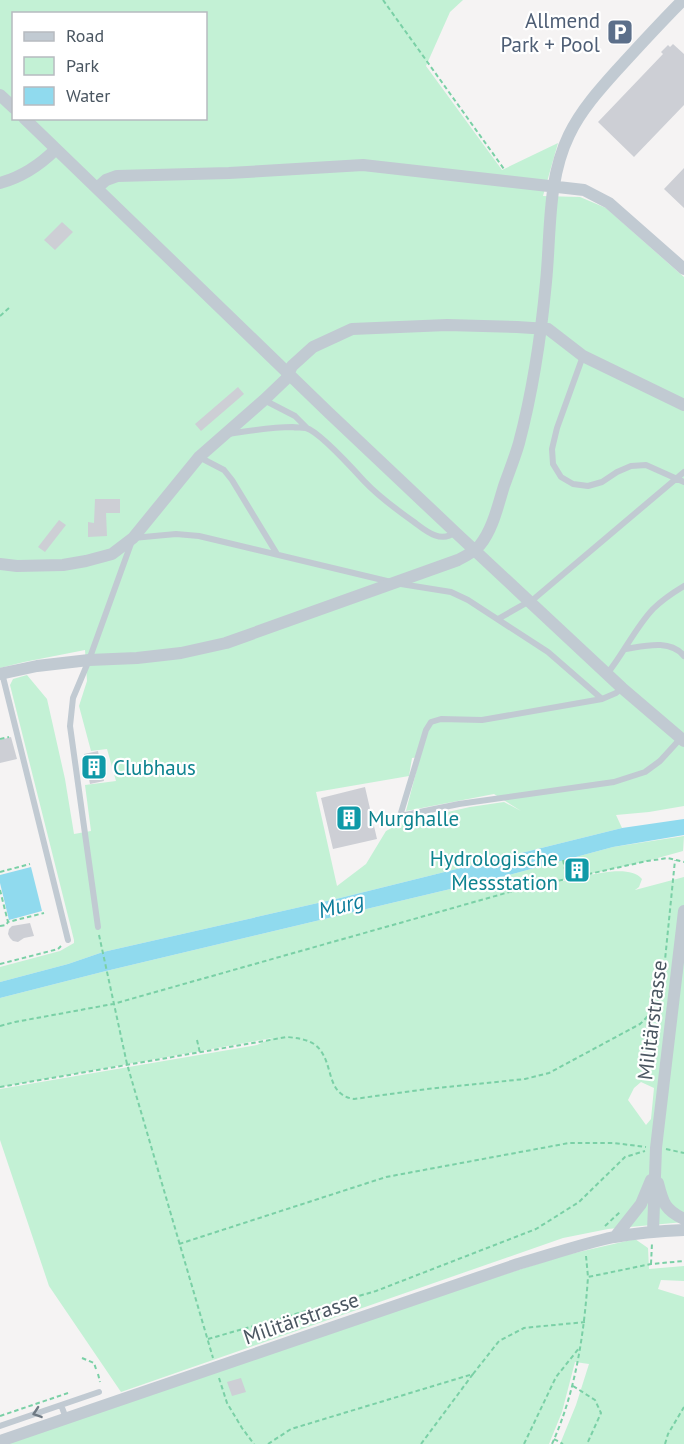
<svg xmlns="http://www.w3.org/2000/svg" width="684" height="1444" font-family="'PT Sans',sans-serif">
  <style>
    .green { fill: #c3f1d5; fill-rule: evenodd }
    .water { fill: #90daee }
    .building { fill: #cdcfd5 }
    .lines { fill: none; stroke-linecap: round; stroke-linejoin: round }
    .path { stroke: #7ad0a6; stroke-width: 2; stroke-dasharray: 4.5 3; stroke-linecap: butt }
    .service { stroke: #c1cad2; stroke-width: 6 }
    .minor { stroke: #c1cad2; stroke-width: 12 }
    .oneway { stroke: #6e7983 }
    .labels { text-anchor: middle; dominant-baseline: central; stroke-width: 4.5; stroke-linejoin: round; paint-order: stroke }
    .service-label { font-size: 21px; fill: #4e5e75; stroke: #fff; text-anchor: end }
    .culture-label { font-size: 21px; fill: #0d838f; stroke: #fff; text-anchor: start }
    .street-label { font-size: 21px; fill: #4a5661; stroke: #fff }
    .water-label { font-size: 22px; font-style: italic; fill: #0c7c9b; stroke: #fff }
  </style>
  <rect width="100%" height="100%" fill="#f5f3f3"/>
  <path class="green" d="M0,0H463L450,12L426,66L502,170L558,143L543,196L580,197L606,208L684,277V806L649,812L616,815L622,828L340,898L103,952L68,964L0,982V967L60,951L74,943V940L10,685L13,679L27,675L47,699L65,779L74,834L91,831L85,785L116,781L107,749L91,751L79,706L87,681L85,650L24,662L0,668ZM14,14H206V118H14ZM420,757L406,811L494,794L521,811L504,802L470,807L403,822L386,831L366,864L337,886L316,792L409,776L412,758Z
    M684,836L683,851L647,861L550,883C572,882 626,860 642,879L639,887L635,890L684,877V1222L608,1229L563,1238L121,1392L49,1286L0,1140V1089L257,1045L272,1038L0,1087V998L106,971L505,876L613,847ZM641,1082L654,1088L651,1119L646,1125L628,1100L634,1088Z
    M635,1239L648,1248L649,1269L684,1266V1281L661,1280L658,1289L684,1297V1444H560L576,1405L589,1364L575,1362L562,1412L549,1444H6L499,1276L566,1255Z"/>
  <path class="water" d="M684,819V835L613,847L505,876L106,971L0,998V982L68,964L103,952L340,898L622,828Z
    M31,867L42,911L9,920L0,883V875Z"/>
  <path class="building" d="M673,44L684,54V105L634,157L598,122L663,54L661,52L668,45L670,47Z
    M684,168V208L664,189Z
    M62,222L73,232L55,250L44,240Z
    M238,387L244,394L201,431L195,424Z
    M95,499H120V513H106L107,536L88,537V522L94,523Z
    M59,520L66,525L45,552L38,547Z
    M11,737L17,759L0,763V740Z
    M98,751L104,781L90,784L84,754Z
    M365,787L377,839L333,849L321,798Z
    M30,923L34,936L24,938L18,942L13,941L10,938L8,934L9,929L12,926Z
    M241,1378L246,1392L232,1396L227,1382Z"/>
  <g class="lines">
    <path class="path" d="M383,0L504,169
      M0,316L9,308
      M0,739L9,737
      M563,860L567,878
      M0,872L30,864
      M0,890L8,922L44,913
      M0,926L6,925L8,922
      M99,935L127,1064L213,1358
      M0,964L58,949L61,946
      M0,1026L15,1022L113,1004L513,891L647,861L668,858L684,862
      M197,1040L200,1053
      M0,1087L287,1037C297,1038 306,1039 314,1044C336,1060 323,1094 354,1099L427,1089L525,1079L549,1073L640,1024C651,1014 657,1004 662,990L675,860
      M666,1149L684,1153
      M605,1226L620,1212
      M179,1244L386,1177L569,1143H614L646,1147
      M586,1256L588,1277
      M651,1264L652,1243
      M208,1339L376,1291L536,1229L579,1202L625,1157L645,1151
      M82,1358L94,1363L96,1369
      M98,1374L100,1382
      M219,1378L227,1403L242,1428L254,1444
      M573,1386L595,1400L601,1413L587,1444
      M0,1416L68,1393
      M554,1439L563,1444
      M268,1444L291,1429L473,1374L499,1341L524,1328L585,1322
      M421,1444L473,1374
      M524,1444L556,1377L580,1347
      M552,1444C576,1391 584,1334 588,1277L651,1264L684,1261
      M665,1444L668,1434L684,1407"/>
    <path class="service" d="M583,356L557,428L552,449L553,464L561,477L573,484L588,486L602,482L617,472L631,466L646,465L684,482
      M264,400L295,416L307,428
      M228,434C249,431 271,427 292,427C297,428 302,427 306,428C318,431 354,470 364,481C379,497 397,510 414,522C426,531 441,544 455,532
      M199,457L224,470L232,480L277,554
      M401,584L451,592L468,600L548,652L602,699L616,693L622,688
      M498,619L535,598L684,472
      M626,649C645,646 670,639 684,656
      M2,673L68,940
      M607,674C624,653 635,628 653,609C662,600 674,592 684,586
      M602,699L482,720L441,719L431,722L426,730L400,816L459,804L614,782L645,772L660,761L681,738
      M98,927L70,726L73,698L89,660L133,538L176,534L199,536L391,582
      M61,1405L99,1392
      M0,1426L61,1405L66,1418"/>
    <path class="minor" d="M0,95L14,108
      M24,118L328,412L455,532L622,688L684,741
      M0,183C22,177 40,165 56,149
      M97,188L106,180L117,176L229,173L363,165L584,190L609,203L684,269
      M0,564L17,566L63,565L86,561L112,554L133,538L199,457L264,400L286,379L292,366L313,347L352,329L447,325L517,327L548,329L583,356L684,405
      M0,674L37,666L89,660L137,658L181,653L226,643L458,560C466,556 475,551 480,545C493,529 498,505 504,486C509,472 515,457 519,443C533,390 541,336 546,282C551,233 547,180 569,135C581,110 600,89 618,69C639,46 661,22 683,0
      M658,1183C663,1203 665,1210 684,1219
      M653,1232L656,1148L684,911
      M615,1237L641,1204L651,1180
      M0,1441L518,1264C550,1255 581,1244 614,1237C637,1233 660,1231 684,1230"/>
  </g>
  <defs><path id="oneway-chevron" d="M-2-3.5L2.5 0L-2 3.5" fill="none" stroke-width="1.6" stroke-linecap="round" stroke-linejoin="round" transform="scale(1.5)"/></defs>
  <use class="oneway" href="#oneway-chevron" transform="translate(37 1413) rotate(161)"/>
  <defs>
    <symbol id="parking-square" viewBox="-11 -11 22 22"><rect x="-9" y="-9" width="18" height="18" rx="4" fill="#5c6f8a" stroke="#fff"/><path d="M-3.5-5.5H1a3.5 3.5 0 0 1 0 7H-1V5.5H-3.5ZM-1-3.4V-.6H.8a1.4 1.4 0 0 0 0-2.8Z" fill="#fff"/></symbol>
    <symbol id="building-square" viewBox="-11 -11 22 22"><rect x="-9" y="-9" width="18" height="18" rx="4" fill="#0f9aa8" stroke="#fff"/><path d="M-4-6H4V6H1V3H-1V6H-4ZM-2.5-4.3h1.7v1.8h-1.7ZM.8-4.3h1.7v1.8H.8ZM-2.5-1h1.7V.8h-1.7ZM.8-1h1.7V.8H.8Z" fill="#fff"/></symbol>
  </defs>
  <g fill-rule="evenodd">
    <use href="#parking-square" x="605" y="17" width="30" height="30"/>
    <use href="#building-square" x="79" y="752" width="30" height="30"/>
    <use href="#building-square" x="334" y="803" width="30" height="30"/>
    <use href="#building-square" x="562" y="855" width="30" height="30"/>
  </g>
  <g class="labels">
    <g class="service-label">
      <text x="600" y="20">Allmend<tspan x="600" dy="24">Park + Pool</tspan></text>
    </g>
    <g class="culture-label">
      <text x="113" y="767">Clubhaus</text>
      <text x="368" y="818">Murghalle</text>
      <text x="558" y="858" text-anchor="end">Hydrologische<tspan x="558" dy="24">Messstation</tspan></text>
    </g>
    <g class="street-label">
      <text transform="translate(652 1020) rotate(-83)">Militärstrasse</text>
      <text transform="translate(301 1318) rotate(-19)">Militärstrasse</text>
    </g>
    <g class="water-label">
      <text transform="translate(341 905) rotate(-14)">Murg</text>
    </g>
  </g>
  <rect x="12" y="12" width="195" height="108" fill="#ffffff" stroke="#b7bbc0" stroke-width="1.5"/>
  <rect x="24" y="32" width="30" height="9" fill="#c1cad2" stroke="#b7bbc0" stroke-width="1.5"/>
  <text x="66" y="42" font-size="18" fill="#4a5661">Road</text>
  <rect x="24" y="57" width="30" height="18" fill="#c3f1d5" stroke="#b7bbc0" stroke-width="1.5"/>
  <text x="66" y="72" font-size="18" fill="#4a5661">Park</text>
  <rect x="24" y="87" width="30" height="18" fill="#90daee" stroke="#b7bbc0" stroke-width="1.5"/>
  <text x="66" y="102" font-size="18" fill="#4a5661">Water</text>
</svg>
